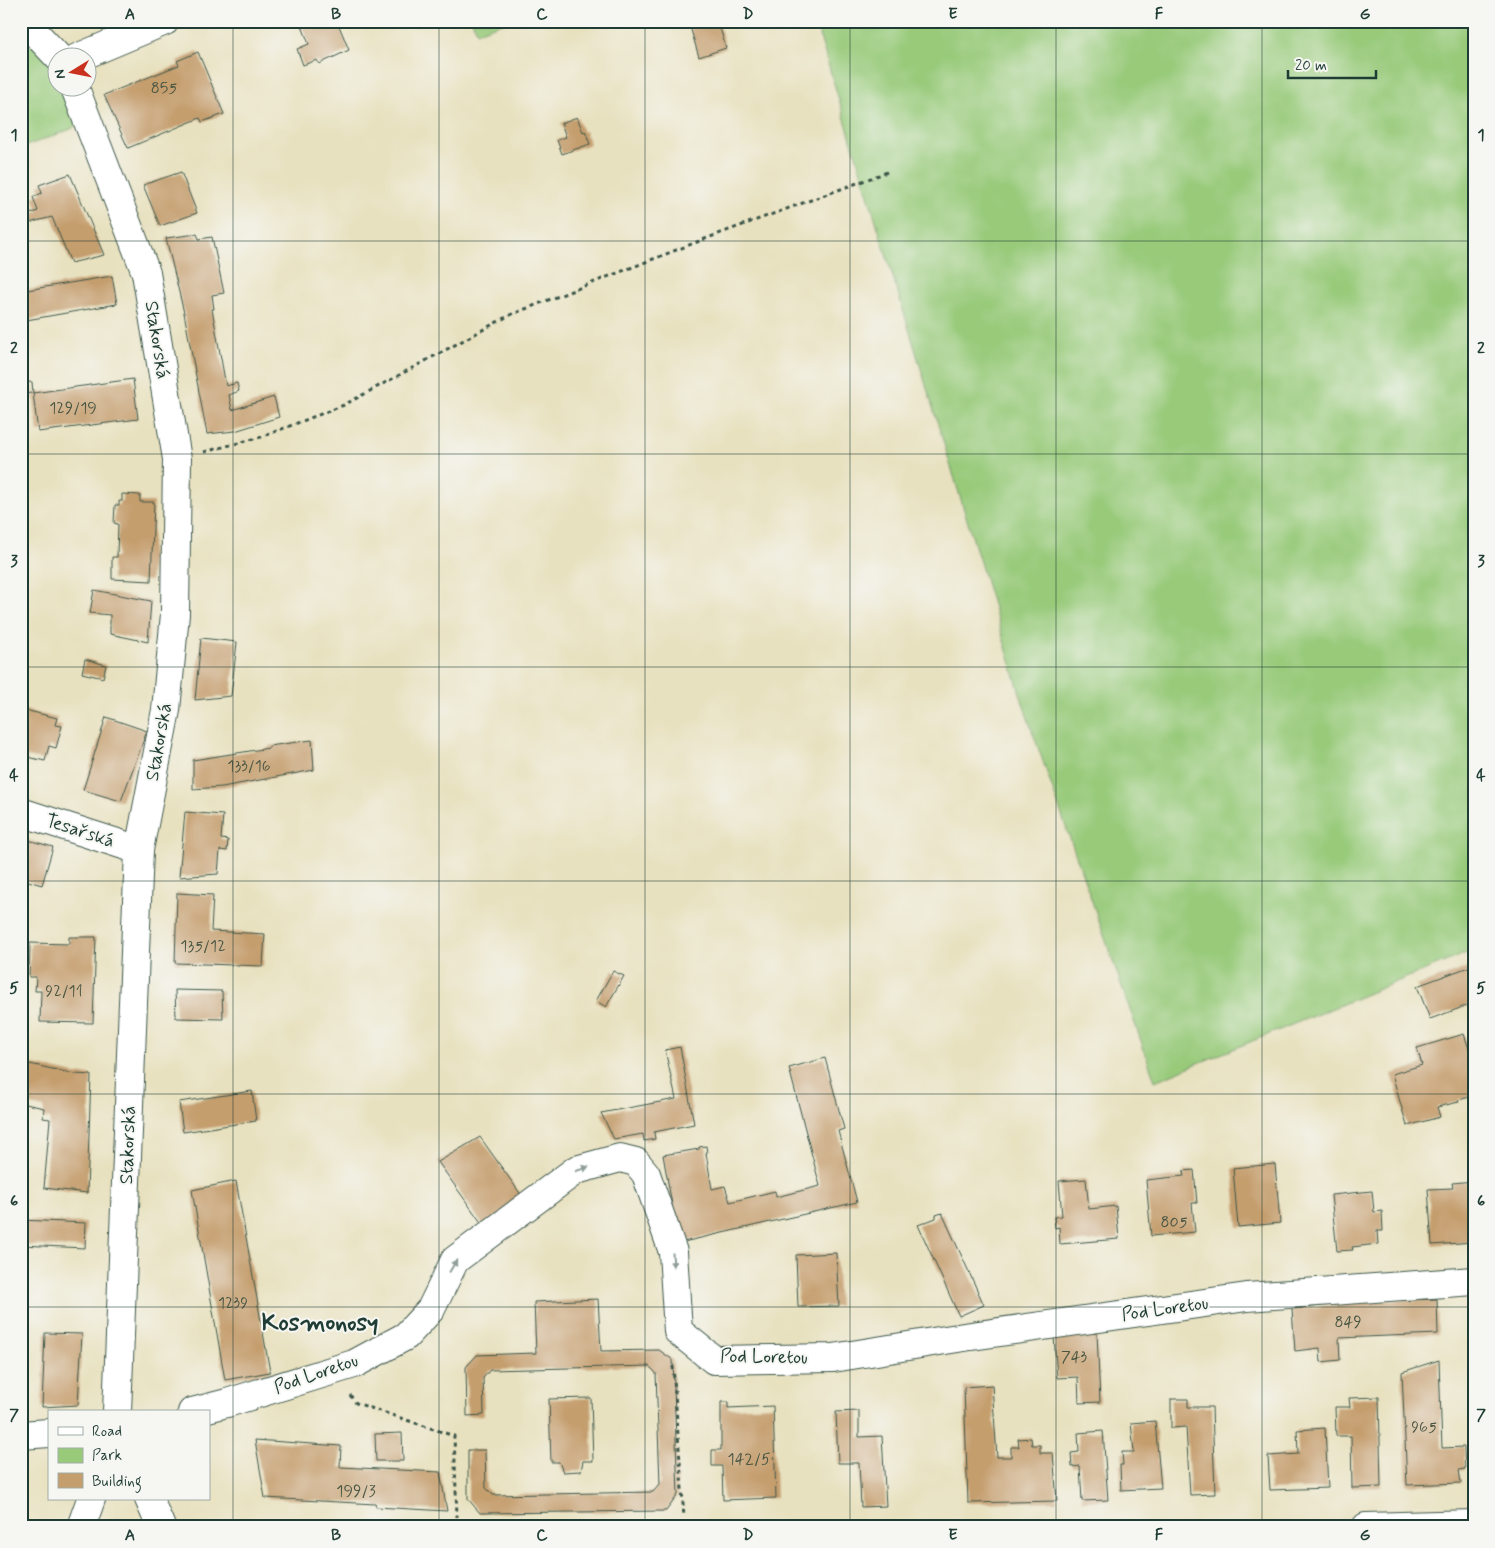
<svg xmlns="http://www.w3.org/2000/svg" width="1495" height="1548" font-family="Mynerve,sans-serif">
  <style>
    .green { fill: #98ca7a; stroke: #5c8457 }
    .building { fill: #c59e6e }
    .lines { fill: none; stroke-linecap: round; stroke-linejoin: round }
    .minor-casing { stroke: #3d5649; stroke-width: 30 }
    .path { stroke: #3d5649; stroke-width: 3; stroke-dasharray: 4 4; stroke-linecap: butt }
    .minor { stroke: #fff; stroke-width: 28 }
    .oneway { fill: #8f9e9a }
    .grid { fill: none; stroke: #1f3d34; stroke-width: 1; stroke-opacity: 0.55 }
    .labels { text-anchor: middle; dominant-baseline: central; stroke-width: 4; stroke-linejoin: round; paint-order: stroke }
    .number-label { font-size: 16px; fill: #485542 }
    .street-label { font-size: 19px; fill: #1f3d34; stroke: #f6f6f2 }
    .district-label { font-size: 24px; font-weight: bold; fill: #1f3d34; stroke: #f6f6f2 }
    .neatline { fill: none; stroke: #1f3d34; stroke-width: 2 }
    .grid-label { font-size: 16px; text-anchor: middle; font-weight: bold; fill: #1f3d34 }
  </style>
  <rect width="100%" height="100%" fill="#f6f6f2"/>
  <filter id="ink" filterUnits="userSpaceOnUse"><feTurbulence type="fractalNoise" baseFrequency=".02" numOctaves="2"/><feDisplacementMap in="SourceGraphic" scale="10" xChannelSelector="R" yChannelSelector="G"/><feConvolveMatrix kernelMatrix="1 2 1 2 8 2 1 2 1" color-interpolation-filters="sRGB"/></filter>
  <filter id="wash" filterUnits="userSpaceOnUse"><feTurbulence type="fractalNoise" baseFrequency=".0096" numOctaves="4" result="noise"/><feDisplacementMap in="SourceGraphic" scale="20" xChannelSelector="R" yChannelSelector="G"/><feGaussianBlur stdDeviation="1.12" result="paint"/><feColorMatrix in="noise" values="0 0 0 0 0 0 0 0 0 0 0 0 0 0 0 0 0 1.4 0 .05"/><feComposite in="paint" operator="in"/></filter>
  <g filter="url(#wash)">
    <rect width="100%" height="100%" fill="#e8e1bf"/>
    <path class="green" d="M472,21H508L477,32Z
      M815,21H1474V950L1155,1081L1026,713Z
      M21,26L57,62L58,88H69L82,121L71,129L21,148Z"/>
    <g id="blocks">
      <path class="building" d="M300,21H337L349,50L319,64L317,60L303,65L297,49L309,44Z
        M413,21H427L415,27Z
        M696,21H718L726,48L699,57L689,23Z
        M198,52L224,114L202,122L200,118L128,148L104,95L179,65L177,61Z
        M577,117L583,132L585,131L590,144L562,154L557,140L566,137L561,123Z
        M181,172L197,213L160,226L143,185Z
        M70,174L104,255L71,263L52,217L21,225V217L38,211L33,197L42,193L39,185Z
        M197,234L199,239L212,237L224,293L212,295L214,309H212L226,386L237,383L239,391L229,395L232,410L274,397L279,417L235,431L207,434L184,313L166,238Z
        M112,276L117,304L21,321V291Z
        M133,379L138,419L38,432L33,393L21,394V383L32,382L33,393Z
        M122,494L140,495V502H154L151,581L112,579V557H117L118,524L114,523L115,505H119V501H122Z
        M94,590L151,601L148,642L110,634V615L90,613Z
        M201,638L237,642L231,696L195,700Z
        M85,659L106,665L103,678L82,673Z
        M21,709L57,718L55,725L62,726L56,748L49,746L45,761L27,757L26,764L21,763Z
        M106,717L147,731L121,801L83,790Z
        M312,740L314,770L222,787L193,789V760L269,748V746Z
        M185,812L223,815L221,839L228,840L227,851L220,850L218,874L179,877Z
        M21,838L53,847L42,885L21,879Z
        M177,893L213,895L211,931L265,934L263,966L175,963Z
        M69,937H96L93,1023L40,1022L41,991H35L36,977H29L30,943L69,944Z
        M1474,965V1003L1430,1019L1417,986Z
        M613,971L624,976L606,1007L596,1001Z
        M175,990L222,991L223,1019L176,1018Z
        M1464,1034L1470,1052H1474V1096L1458,1100L1459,1102L1437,1107L1440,1117L1407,1126L1392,1074L1422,1065L1417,1048Z
        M680,1047L694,1124L654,1132L655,1139L644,1141L643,1134L614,1139L601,1113L676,1099L665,1050Z
        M825,1058L844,1129L838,1131L857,1202L679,1243L663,1155L699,1149V1147L706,1146L707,1153H706L712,1189L725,1186L730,1202L775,1191L776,1197L820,1186L789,1068Z
        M21,1062L75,1074L91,1075L87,1193L44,1188L50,1119L43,1118L44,1108L21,1103Z
        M252,1091L256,1121L183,1132L179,1102Z
        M480,1137L522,1196L485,1228L438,1162Z
        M1275,1164L1280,1223L1238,1227L1233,1168Z
        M1194,1170L1197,1203H1192L1195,1232L1151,1236L1146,1180L1184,1176L1183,1171Z
        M1086,1179L1089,1209L1116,1206L1119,1239L1060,1244L1059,1227L1055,1228L1054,1217L1062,1216L1059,1181Z
        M236,1181L270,1372L225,1380L192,1190Z
        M1474,1181V1242L1432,1245L1428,1189L1453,1188L1452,1183Z
        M1372,1191L1374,1212L1382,1211L1383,1231H1377L1378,1244L1352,1247L1353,1250L1337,1251L1331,1195Z
        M942,1213L984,1305L959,1316L918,1225L936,1218V1215Z
        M21,1220L86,1223L85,1248L21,1245Z
        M836,1253L839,1306L798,1307L796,1255Z
        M598,1299L601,1351L659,1350L673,1360L678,1495L666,1511L480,1513L468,1499V1450H485L486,1488L493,1495L653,1492L660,1484L656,1373L649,1366L490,1370L483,1378L484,1415L467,1416L466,1367L477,1355L536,1353L534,1302Z
        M1437,1299L1438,1334L1339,1338L1340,1360L1321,1362L1320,1348L1295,1351L1292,1309L1373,1301Z
        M45,1333L82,1334L78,1405L42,1407Z
        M1097,1333L1100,1402L1079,1403L1078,1377L1057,1378L1054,1336Z
        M1439,1360L1442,1448L1464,1447L1465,1469L1459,1470L1461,1483L1407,1485L1402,1372Z
        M992,1385L997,1457H1011V1447H1019L1018,1439L1031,1438L1032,1445H1040V1453H1053L1057,1501L968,1503L964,1387Z
        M1379,1397L1381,1487L1352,1488L1351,1436H1336L1335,1407H1350L1349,1398Z
        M591,1398L593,1461H583L581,1471L563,1472L559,1462H551L549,1399Z
        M1171,1399H1188V1407H1212L1215,1494L1190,1495L1186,1427L1171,1428Z
        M721,1402H728V1408L773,1406L776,1498L723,1500L722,1466H712V1450H721Z
        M859,1411V1437L882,1436L886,1506L861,1507L859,1463H838L836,1412Z
        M1155,1421L1161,1488L1121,1490L1120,1465H1123L1122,1452H1134L1131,1423Z
        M1325,1428L1328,1488L1270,1490L1268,1456L1298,1454L1297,1430Z
        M1103,1431L1108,1500L1082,1501L1080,1466L1072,1467L1071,1453L1079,1452L1078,1433Z
        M402,1433L403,1461H376L375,1434Z
        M255,1440L341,1446L340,1467L440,1472L447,1511L376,1507L375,1504L265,1498Z"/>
    </g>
  </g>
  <g filter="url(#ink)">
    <use href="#blocks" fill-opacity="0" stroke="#3d5649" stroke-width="1"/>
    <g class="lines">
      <defs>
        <path id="minor" d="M24,21L59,58
          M77,58L165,21
          M75,88L146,273L177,459L175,614L166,710L139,850L117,1412
          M21,812L139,850
          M192,1412L227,1403L354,1364L406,1336L431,1309L455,1260L576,1170L620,1158L636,1162L646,1174L673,1252L678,1331L714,1360L833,1358L964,1337L1247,1297L1474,1281
          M21,1435L49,1433
          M149,1499L161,1527
          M81,1527L91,1499
          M1366,1527L1474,1524"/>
      </defs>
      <use href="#minor" class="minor-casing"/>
      <path class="path" d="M204,452L261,437L344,405L510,315L702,240L890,171
        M673,1366L684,1517
        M350,1395L356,1403L454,1436L457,1517"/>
      <use href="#minor" class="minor"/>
    </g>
    <defs><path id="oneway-solid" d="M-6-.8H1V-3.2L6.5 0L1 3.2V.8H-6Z" transform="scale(1.25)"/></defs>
    <g class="oneway">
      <use href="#oneway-solid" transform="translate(582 1169) rotate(-19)"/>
      <use href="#oneway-solid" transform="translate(673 1260) rotate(86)"/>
      <use href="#oneway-solid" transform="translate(453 1266) rotate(-59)"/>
    </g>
  </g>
  <path class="grid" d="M233,21V1527M439,21V1527M645,21V1527M850,21V1527M1056,21V1527M1262,21V1527M21,241H1474M21,454H1474M21,667H1474M21,881H1474M21,1094H1474M21,1307H1474"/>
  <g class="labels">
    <g class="number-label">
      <text x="164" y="88">855</text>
      <text x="73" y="408">129/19</text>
      <text x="249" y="766">133/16</text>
      <text x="203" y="946">135/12</text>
      <text x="64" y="991">92/11</text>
      <text x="1174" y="1222">805</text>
      <text x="233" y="1303">1239</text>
      <text x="1348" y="1322">849</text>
      <text x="1074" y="1357">743</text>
      <text x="1424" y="1427">965</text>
      <text x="749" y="1459">142/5</text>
      <text x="356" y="1491">199/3</text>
    </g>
    <g class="street-label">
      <text transform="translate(157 340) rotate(81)">Stakorská</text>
      <text transform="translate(159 742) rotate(-80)">Stakorská</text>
      <text transform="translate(80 831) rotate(18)">Tesařská</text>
      <text transform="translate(128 1145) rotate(-88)">Stakorská</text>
      <text transform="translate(1165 1309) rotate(-8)">Pod Loretou</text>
      <text transform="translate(764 1357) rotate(1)">Pod Loretou</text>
      <text transform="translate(316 1374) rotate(-19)">Pod Loretou</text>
    </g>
    <g class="district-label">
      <text x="320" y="1323">Kosmonosy</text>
    </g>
  </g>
  <rect width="1495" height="1548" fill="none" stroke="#f6f6f2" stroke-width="55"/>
  <rect x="48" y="1410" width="162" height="90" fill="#f6f6f2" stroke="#a0aca6"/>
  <rect x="58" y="1427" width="25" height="8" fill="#ffffff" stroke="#a0aca6"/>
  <text x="92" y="1436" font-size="15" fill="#1f3d34">Road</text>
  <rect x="58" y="1448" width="25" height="15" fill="#98ca7a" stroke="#a0aca6"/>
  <text x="92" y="1460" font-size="15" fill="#1f3d34">Park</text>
  <rect x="58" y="1473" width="25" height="15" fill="#c59e6e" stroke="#a0aca6"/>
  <text x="92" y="1486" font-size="15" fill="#1f3d34">Building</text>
  <g transform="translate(72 72) rotate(260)"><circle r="24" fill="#f6f6f2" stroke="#a0aca6"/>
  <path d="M0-4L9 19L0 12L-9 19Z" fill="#c8321e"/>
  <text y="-8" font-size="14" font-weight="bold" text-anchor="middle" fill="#1f3d34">N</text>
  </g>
  <path d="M1288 70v8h88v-8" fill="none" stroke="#1f3d34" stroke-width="2.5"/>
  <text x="1295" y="70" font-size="15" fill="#1f3d34" stroke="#f6f6f2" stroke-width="4" paint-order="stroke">20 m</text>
  <rect x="28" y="28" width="1440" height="1492" class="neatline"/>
  <g class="grid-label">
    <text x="130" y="19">A</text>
    <text x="336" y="19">B</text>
    <text x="542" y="19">C</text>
    <text x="748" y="19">D</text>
    <text x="953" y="19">E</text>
    <text x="1159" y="19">F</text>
    <text x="1365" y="19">G</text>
    <text x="14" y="140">1</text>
    <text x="1481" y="140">1</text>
    <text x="14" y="353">2</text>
    <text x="1481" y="353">2</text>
    <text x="14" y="566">3</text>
    <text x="1481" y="566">3</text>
    <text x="14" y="780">4</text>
    <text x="1481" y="780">4</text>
    <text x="14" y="993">5</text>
    <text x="1481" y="993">5</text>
    <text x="14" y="1206">6</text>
    <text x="1481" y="1206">6</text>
    <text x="14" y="1420">7</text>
    <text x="1481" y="1420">7</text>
    <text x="130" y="1540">A</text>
    <text x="336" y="1540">B</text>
    <text x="542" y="1540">C</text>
    <text x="748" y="1540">D</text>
    <text x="953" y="1540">E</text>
    <text x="1159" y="1540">F</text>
    <text x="1365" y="1540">G</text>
  </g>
</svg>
